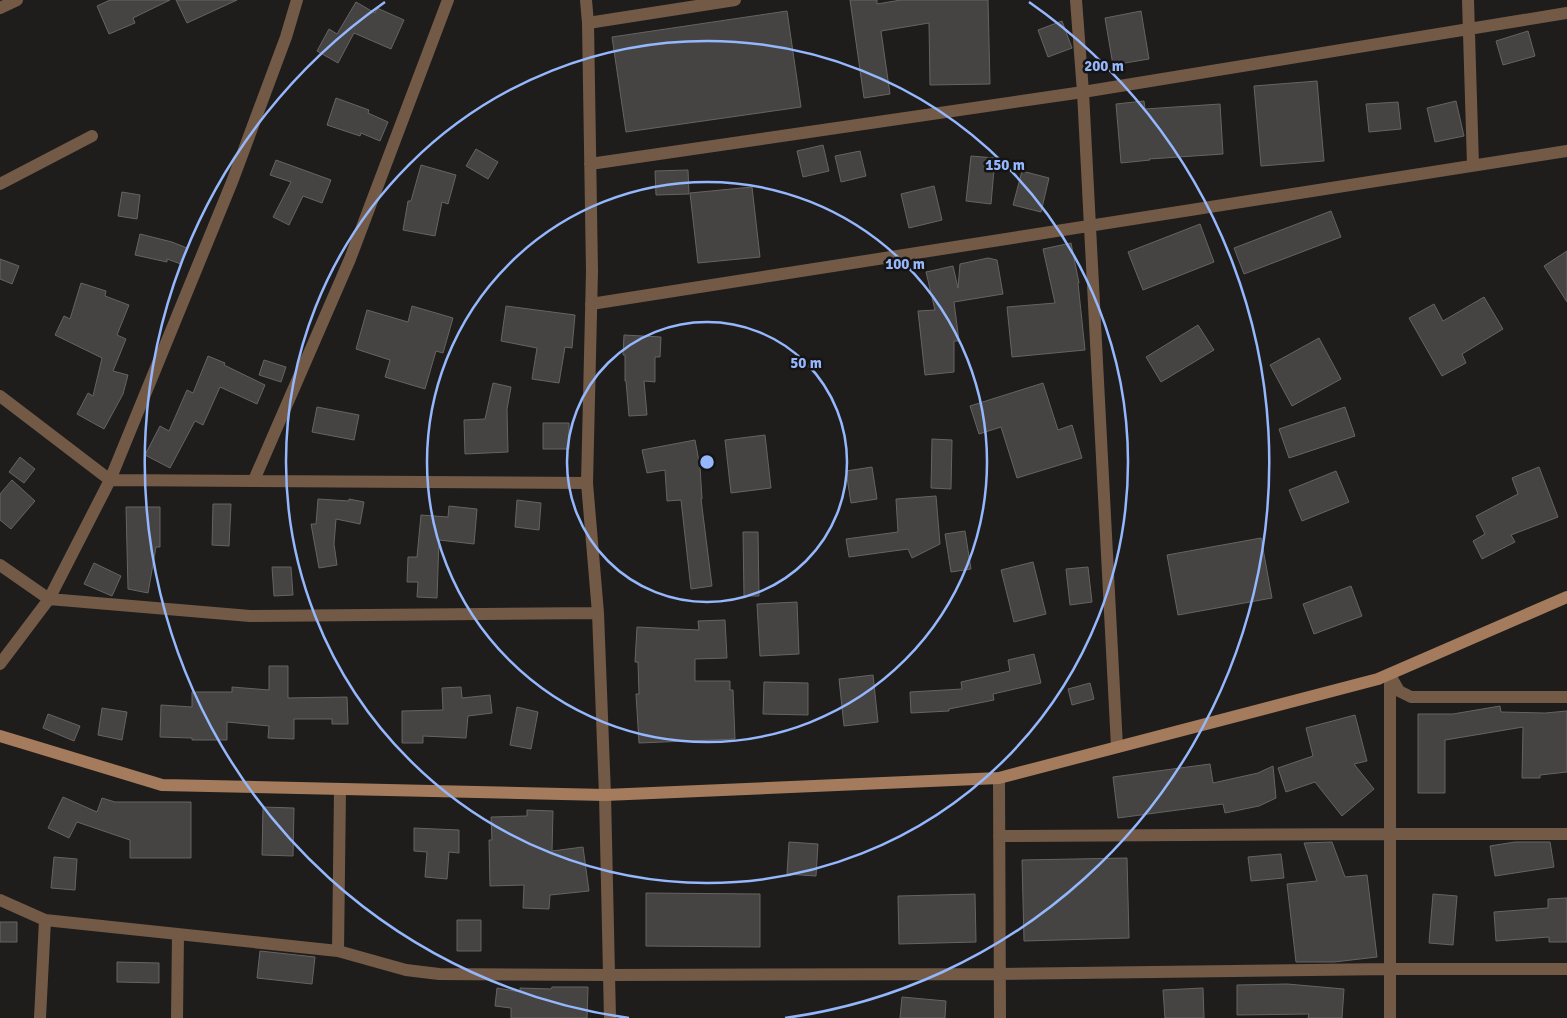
<svg xmlns="http://www.w3.org/2000/svg" width="1567" height="1018" font-family="Signika,sans-serif">
  <style>
    .building { fill: #464442; stroke: #666462 }
    .lines { fill: none; stroke-linecap: round; stroke-linejoin: round }
    .minor { stroke: #735a47; stroke-width: 12 }
    .secondary { stroke: #a47c5d; stroke-width: 12 }
    .ring { fill: none; stroke: #94b7fd; stroke-width: 2.5 }
    .centre { fill: #94b7fd; stroke: #161413; stroke-width: 2.5 }
    .ring-label { font-size: 15px; text-anchor: middle; font-weight: bold; fill: #94b7fd; stroke: #161413; stroke-width: 5; stroke-linejoin: round; paint-order: stroke }
  </style>
  <rect width="100%" height="100%" fill="#1f1d1c"/>
  <path class="building" d="M110,0H170L133,18L135,23L109,34L97,6Z
    M176,0H237L187,23Z
    M850,0H877V4L901,0H988L990,84L930,85L929,23L881,31L890,94L864,98Z
    M356,2L375,13L377,8L404,20L391,49L354,33L338,63L317,51L329,29L337,34Z
    M787,11L801,107L626,132L612,37Z
    M1141,11L1149,59L1113,65L1105,18Z
    M1062,21L1072,48L1048,57L1038,30Z
    M1528,31L1535,56L1503,65L1496,41Z
    M1317,81L1324,161L1261,166L1254,86Z
    M336,98L369,110L368,113L388,122L380,141L361,133L360,136L327,125Z
    M1144,101L1145,109L1220,104L1223,154L1149,159L1150,160L1121,163L1116,104Z
    M1456,101L1464,136L1435,142L1427,108Z
    M1398,102L1401,129L1369,132L1366,104Z
    M823,145L829,171L803,177L797,151Z
    M476,149L498,162L488,179L466,166Z
    M860,151L866,176L841,182L835,156Z
    M971,156L995,158L991,204L966,201Z
    M276,160L331,180L322,203L303,196L289,225L273,217L291,182L270,175Z
    M421,165L456,175L448,204L442,202L435,236L403,230L408,201H411Z
    M688,170L689,194L656,195L655,171Z
    M1022,171L1049,178L1041,212L1013,205Z
    M934,186L942,220L909,228L901,194Z
    M752,187L760,257L698,263L690,193Z
    M122,192L140,195L137,219L118,216Z
    M1331,211L1341,237L1244,274L1234,248Z
    M1200,224L1214,262L1143,290L1128,252Z
    M140,234L172,242L187,248L181,264L167,259V262L135,255Z
    M1071,243L1079,283H1078L1085,350L1012,357L1007,307L1055,303L1043,249Z
    M1567,251V302L1544,266Z
    M988,258L997,260L1003,294L954,302L959,341H954V372L925,375L918,311L935,310L926,272L953,266L958,288L960,264Z
    M0,259L19,266L12,284L0,279Z
    M81,283L106,291L105,296L129,305L117,335L126,339L113,371L128,375L123,394L104,429L77,414L88,393L93,396L102,358L55,335L64,316L70,319Z
    M1484,297L1503,329L1462,354L1466,363L1442,376L1409,318L1434,304L1443,321Z
    M412,306L453,318L443,353L436,351L425,389L385,377L390,360L356,349L367,310L408,322Z
    M506,306L575,315L572,348L565,347L559,383L532,379L537,348L501,341Z
    M1198,325L1214,350L1161,382L1146,357Z
    M624,335L661,337L660,357H655V382L644,381L647,415L629,416L626,381H625V355H623Z
    M1319,338L1341,379L1292,406L1270,365Z
    M208,356L225,363L224,365L265,385L257,404L220,387L203,425L195,421L170,468L145,455L160,426L169,431L187,390L193,393Z
    M264,360L286,367L281,382L259,375Z
    M493,383L511,387L507,409L508,452L465,454L464,420L485,419Z
    M1043,383L1058,430L1072,425L1082,458L1017,478L1001,427L979,434L970,406Z
    M317,407L359,415L354,440L312,432Z
    M1345,407L1355,436L1289,458L1279,429Z
    M543,423H569V449H543Z
    M765,435L771,488L731,493L725,440Z
    M932,439L952,440L951,489L931,488Z
    M695,440L700,467L702,499H701L712,586L691,589L681,500L667,501L665,470L647,473L642,450Z
    M20,457L35,469L24,483L9,472Z
    M872,467L877,499L851,503L846,471Z
    M1539,467L1558,517L1511,535L1515,542L1482,559L1473,541L1485,534L1476,516L1518,494L1512,478Z
    M1336,471L1349,502L1302,521L1289,490Z
    M12,480L35,501L11,529L0,520V494Z
    M936,496L940,544L912,558L908,549L849,557L846,539L898,532L896,499Z
    M318,499L349,501V499L364,502L360,524L336,519L334,544L337,565L319,568L311,524H316Z
    M517,500L541,503L539,530L515,527Z
    M213,504H231L229,546L212,545Z
    M449,506L477,509L474,544L439,540L437,598L417,597L418,582H407L408,557H417L421,515L448,517Z
    M126,507H160V547H156L148,593L128,589Z
    M965,531L971,569L951,572L945,534Z
    M743,532H758L759,596H744Z
    M1261,538L1272,598L1178,615L1167,555Z
    M1033,562L1046,614L1014,622L1001,570Z
    M94,563L121,576L112,596L84,584Z
    M272,567H291L293,595L274,596Z
    M1088,567L1092,602L1070,605L1066,569Z
    M1351,586L1362,616L1314,634L1303,604Z
    M797,602L799,654L760,656L757,604Z
    M725,620L727,658L695,659V681H730V690H733L735,739L639,743L636,694H639L638,662H635L637,627L699,630L698,621Z
    M1034,654L1041,683L993,694L994,700L949,709V711L911,713L910,692L962,689L961,682L1010,671L1008,660Z
    M269,666H288V698L347,697L348,724H332V719H294V739L268,738L269,726L227,722V740H192V738L160,737L161,705L192,707V692H232V687L269,690Z
    M873,675L878,722L844,726L839,679Z
    M764,682L808,683V715L763,714Z
    M1090,683L1094,699L1072,705L1068,689Z
    M461,687L462,698L490,695L492,713L468,716L466,738L423,736V743H402V711L443,710L442,688Z
    M1500,706L1501,712L1545,713L1567,711V772L1540,775V778H1522L1523,727L1445,740V793H1418V714H1453Z
    M517,707L538,712L531,749L510,745Z
    M102,708L127,712L122,740L98,735Z
    M48,714L80,726L74,741L43,728Z
    M1355,715L1367,761L1354,764L1374,789L1342,816L1315,782L1286,792L1278,768L1313,756L1306,728Z
    M1210,764L1213,783L1258,773L1273,766L1276,798L1259,806L1225,813L1223,804L1118,818L1113,777Z
    M63,797L97,812L102,798L115,802H191V858H130V840L77,822L69,838L48,828Z
    M263,807L294,808L293,856L262,855Z
    M527,810L553,811L552,851L583,847L589,891L550,895L549,909L523,908L524,885L490,886L489,840H492L491,817L527,816Z
    M414,828L459,830V853L449,852L447,879L425,877L427,852L414,851Z
    M789,842L818,844L816,876L787,874Z
    M1332,842L1345,877L1367,875L1377,957L1334,962H1296L1287,884L1317,881L1304,843Z
    M1515,842H1550L1554,867L1495,876L1490,846Z
    M1281,854L1284,878L1251,881L1248,857Z
    M54,857L77,859L75,890L51,888Z
    M1127,858L1129,938L1024,941L1022,860Z
    M646,893L760,894V947L646,946Z
    M975,894L976,942L899,944L898,896Z
    M1433,894L1457,896L1453,945L1429,943Z
    M1567,898V942H1549V937L1496,941L1494,912L1548,908V899Z
    M457,920H481V951H457Z
    M0,922H17V942H0Z
    M260,951L315,957L312,984L257,978Z
    M117,962L159,963V983L117,982Z
    M1287,984L1344,989L1342,1018H1308L1309,1014L1237,1015V985Z
    M552,987H588L587,1018H511V1008L495,1006L497,988L520,992V988L551,989Z
    M1203,988L1204,1018H1165L1163,990Z
    M902,997L946,1001L945,1018H900Z"/>
  <g class="lines">
    <path class="minor" d="M586,0L588,23L592,271L587,483L598,613L605,795L610,1018
      M1076,0L1083,92L1117,747
      M1468,0L1473,165
      M0,8L17,0
      M588,23L735,0
      M590,164L1083,92L1567,13
      M0,184L92,136
      M591,304L1567,151
      M0,396L110,480L587,483
      M254,480L350,259L448,0
      M0,565L49,599L250,616L598,613
      M0,664L49,599L110,480L232,182L286,37L297,0
      M1391,677L1399,691L1411,697H1567
      M999,778L1000,1018
      M999,836L1390,834H1567
      M0,900L45,920L338,951L406,970L439,974L609,975L1000,974L1390,969H1567
      M338,951L340,789
      M40,1018L45,920
      M177,1018L178,935
      M1390,1018V674"/>
    <path class="secondary" d="M0,736L162,785L605,795L999,778L1378,679L1567,597"/>
  </g>
  <g class="ring">
    <circle cx="707" cy="462" r="140"/>
    <circle cx="707" cy="462" r="280"/>
    <circle cx="707" cy="462" r="421"/>
    <path d="M629 1018A561 561 0 0 1 385 2M1029 2A561 561 0 0 1 785 1018"/>
  </g>
  <circle cx="707" cy="462" r="8" class="centre"/>
  <g class="ring-label">
    <text x="1104" y="71">200 m</text>
    <text x="1005" y="170">150 m</text>
    <text x="905" y="269">100 m</text>
    <text x="806" y="368">50 m</text>
  </g>
</svg>
